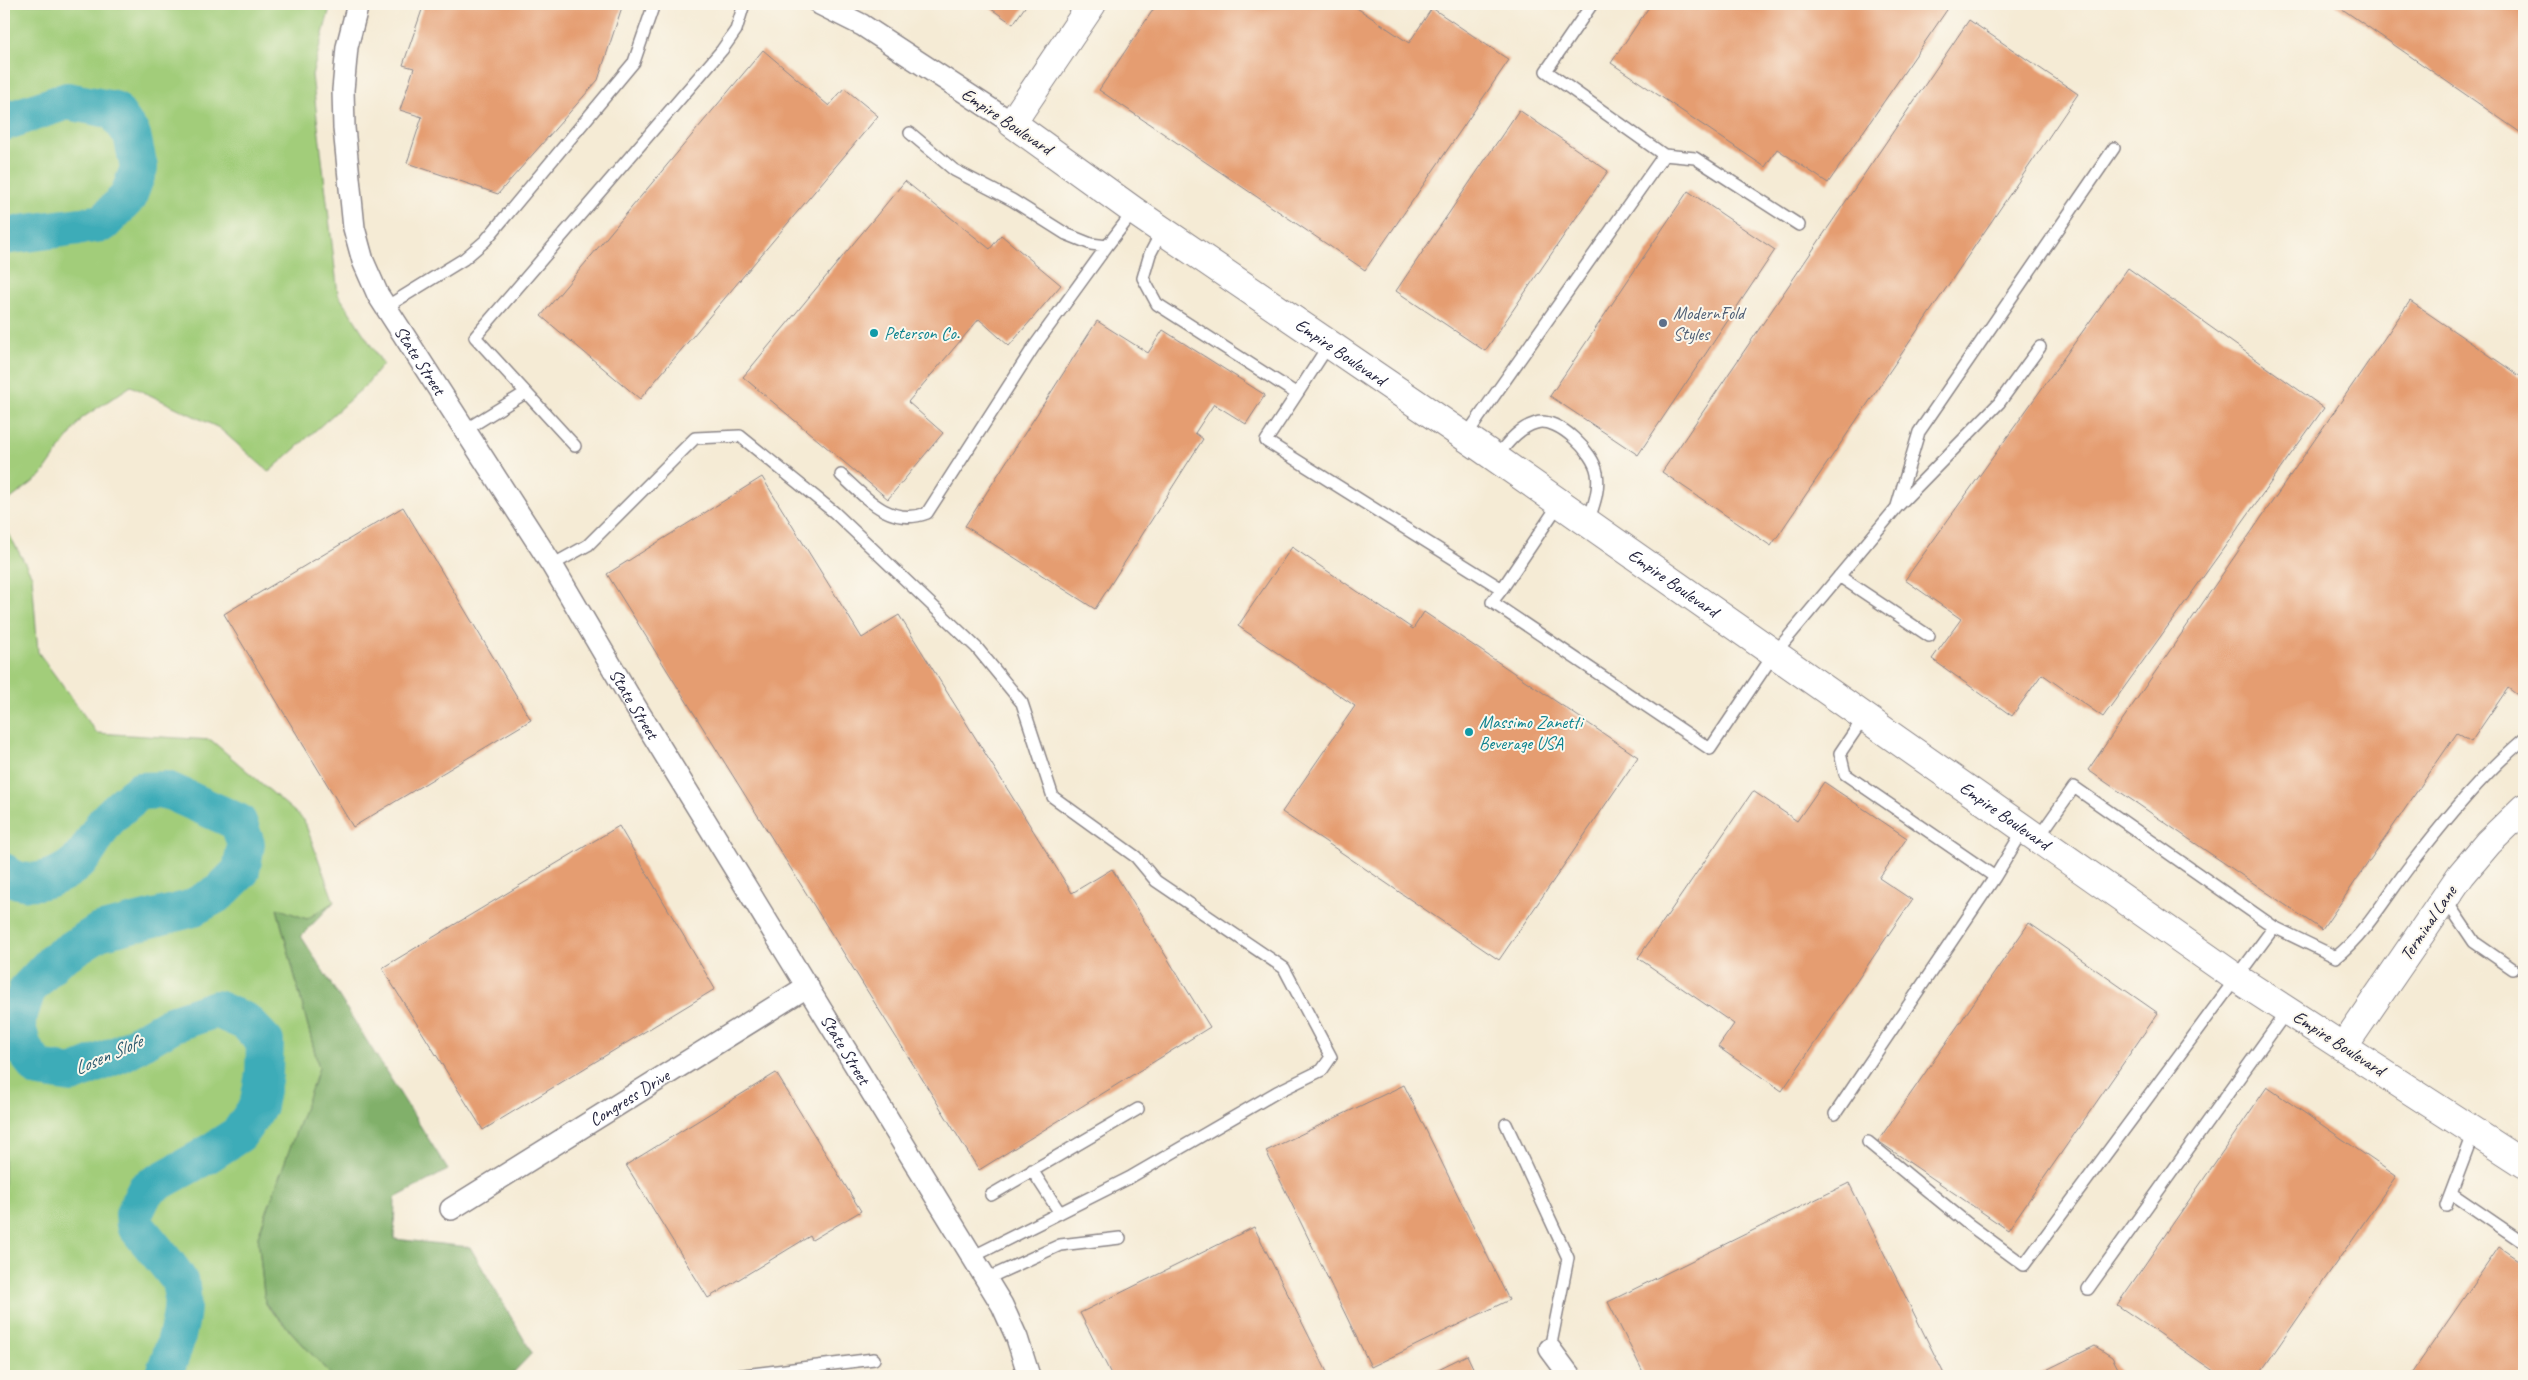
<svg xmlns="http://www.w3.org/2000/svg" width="2528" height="1380" font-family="Caveat,sans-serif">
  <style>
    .green { fill: #a2cd7a; stroke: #62785a }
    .forest { fill: #81b06a; stroke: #526952 }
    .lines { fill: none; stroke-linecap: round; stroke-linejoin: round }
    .river { stroke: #3cacb8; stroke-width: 38 }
    .building { fill: #e59d71 }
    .service-casing { stroke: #8c8688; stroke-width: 14 }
    .minor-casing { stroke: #8c8688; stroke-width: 24 }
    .tertiary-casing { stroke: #8c8688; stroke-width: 30 }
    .secondary-casing { stroke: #8c8688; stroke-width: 30 }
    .service { stroke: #fff; stroke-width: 11 }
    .minor { stroke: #fff; stroke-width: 21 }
    .tertiary { stroke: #fff; stroke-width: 28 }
    .secondary { stroke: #fff; stroke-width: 28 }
    .service-dot { fill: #5c6f8a; stroke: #fbf7ec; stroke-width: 2 }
    .culture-dot { fill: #0f9aa8; stroke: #fbf7ec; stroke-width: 2 }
    .labels { text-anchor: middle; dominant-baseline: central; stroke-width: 4; stroke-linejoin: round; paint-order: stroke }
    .street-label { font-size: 18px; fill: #22223b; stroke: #fbf7ec }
    .service-label { font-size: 18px; fill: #4e5e75; stroke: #fbf7ec; text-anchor: start }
    .culture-label { font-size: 18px; fill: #0d838f; stroke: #fbf7ec; text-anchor: start }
    .water-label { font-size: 19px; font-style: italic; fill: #2c596d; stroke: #fbf7ec }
  </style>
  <rect width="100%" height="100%" fill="#fbf7ec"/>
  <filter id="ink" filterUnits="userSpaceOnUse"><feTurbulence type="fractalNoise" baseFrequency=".02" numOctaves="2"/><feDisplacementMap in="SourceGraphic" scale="10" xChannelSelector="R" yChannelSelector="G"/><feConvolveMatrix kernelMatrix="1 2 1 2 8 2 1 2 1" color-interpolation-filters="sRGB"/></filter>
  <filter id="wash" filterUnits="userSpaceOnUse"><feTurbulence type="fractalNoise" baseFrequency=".0096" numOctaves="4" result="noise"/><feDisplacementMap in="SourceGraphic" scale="20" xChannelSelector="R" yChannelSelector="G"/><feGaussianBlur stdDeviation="1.12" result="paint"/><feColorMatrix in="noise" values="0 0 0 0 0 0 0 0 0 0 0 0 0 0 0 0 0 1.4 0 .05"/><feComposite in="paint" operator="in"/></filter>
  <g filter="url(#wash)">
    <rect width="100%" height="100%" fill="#f5ebd5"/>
    <path class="green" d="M4,4H331L312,75L338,294L383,364L365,386L269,472L219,428L131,386L82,418L41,476L4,504Z
      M4,525L32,576L38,652L97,733L211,740L304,820L334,902L307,919L277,909L319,1068L258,1236L265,1304L332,1376H4Z"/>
    <path class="forest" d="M334,902L301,936L448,1170L395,1198L394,1239L470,1247L532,1353L510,1376H332L265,1303L258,1236L319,1068L277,908L307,919Z"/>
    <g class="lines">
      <path class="river" d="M4,122L67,101L114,110L132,135L139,168L128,197L103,223L4,236
        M4,872C26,893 69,876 85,854C92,845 97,834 103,825C113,812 128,801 140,791L167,790L238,822L246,844L241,871L219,893L190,909L99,932L55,960L27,990L16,1024L24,1050L39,1069L72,1074L122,1053L172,1024L216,1009L246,1022L265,1042L264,1074L258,1106L239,1134L202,1158L146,1189L134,1214L135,1225C143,1235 178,1276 180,1283C188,1310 173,1352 163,1376"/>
    </g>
    <g id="blocks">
      <path class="building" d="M424,4H623L598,80L498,194L407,163L422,117L400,110L414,68L403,65Z
        M984,4H1027L1013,24Z
        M1157,4H1351L1409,43L1432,8L1509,60L1365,270L1099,90Z
        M1651,4H1951L1828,183L1777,149L1765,167L1611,63Z
        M2335,4H2524V135Z
        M1969,20L2078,94L1771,546L1662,472Z
        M763,50L829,106L844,88L878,116L640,399L541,316Z
        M1519,110L1608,171L1485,351L1396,291Z
        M905,181L990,249L1001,235L1061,285L1009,346L979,319L908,402L943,433L888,499L743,377Z
        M1688,191L1775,250L1638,455L1550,396Z
        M2128,268L2324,408L2103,717L2042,674L2012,716L1932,659L1961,619L1905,580Z
        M2410,301L2524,379V700L2508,688L2471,742L2457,733L2322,930L2088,770Z
        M1097,321L1148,353L1163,330L1265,395L1246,424L1214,404L1195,433L1203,439L1095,609L965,526Z
        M762,477L862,638L899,615L1072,893L1112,869L1210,1027L979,1170L607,574Z
        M403,507L531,720L353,827L224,614Z
        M1292,547L1413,629L1424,612L1638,757L1499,960L1282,812L1355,706L1238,626Z
        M1824,782L1907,838L1879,878L1912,900L1782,1091L1718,1047L1734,1024L1638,958L1753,791L1797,821Z
        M619,826L715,989L483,1130L382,968Z
        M2029,923L2158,1013L2008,1230L1878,1141Z
        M776,1073L861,1211L812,1240L810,1236L708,1298L626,1165Z
        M1404,1085L1509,1300L1371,1367L1266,1151Z
        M2267,1087L2396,1176L2258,1376H2221L2117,1305Z
        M1849,1183L1945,1376H1645L1608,1302Z
        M1254,1227L1329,1376H1112L1080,1313Z
        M2499,1247L2524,1264V1376H2410Z
        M2095,1346L2112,1357L2122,1376H2034Z
        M1467,1355L1477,1376H1424Z"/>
    </g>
  </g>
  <g filter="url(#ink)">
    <use href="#blocks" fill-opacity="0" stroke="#8c8688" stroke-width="1"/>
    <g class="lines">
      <defs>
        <path id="service" d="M910,133L954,170L1012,200L1066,234L1091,244L1107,246L1134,211
          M1664,155L1695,158L1799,225
          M1162,231L1150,254L1143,278L1157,304L1297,394L1330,343
          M386,307L464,259L485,241L634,62L654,4
          M1297,394L1266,441L1502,589L1559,504
          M465,430L525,393
          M1465,437L1664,155L1546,71L1592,4
          M575,446L475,337L722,50L736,30L744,4
          M1495,458C1507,444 1518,428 1536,423C1558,416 1594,453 1597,473C1600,490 1593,507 1588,522
          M841,475C866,498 890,527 927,513L1033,348L1107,246
          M1897,506L1919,432L2114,148
          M552,565L588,545L695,438L740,436L834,512L977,648L1022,703L1053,797L1136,857L1156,881L1284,968L1331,1057L1322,1070L1277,1092L1129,1178L972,1257
          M1839,576L1929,636
          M1502,589L1492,602L1710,749L1774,654L1897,507L1999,403L2040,347
          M1865,716L1840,753L1845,774L1995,877
          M2038,838L2074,787L2274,927L2336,957C2367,932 2387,895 2412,863C2446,819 2482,775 2524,739
          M2445,899L2474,942L2513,969
          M1835,1114L1995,877L2024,829
          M1506,1124L1568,1258L1550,1349
          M1868,1142L1968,1224L2024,1265L2274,927
          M1032,1170L1060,1213
          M2451,1193L2524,1243
          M991,1195L1138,1109
          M2446,1206L2474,1132
          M986,1279L1060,1245L1120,1238
          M2088,1289L2287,1011
          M736,1376L874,1359"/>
        <g id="minor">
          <path id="s1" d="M358,4L347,47L343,90L344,128L354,228L363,261L378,295L552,565L629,696L1002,1305L1017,1338L1029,1376"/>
          <path d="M820,4L862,25L1012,123"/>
          <path id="s2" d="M451,1209L808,986"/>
          <path d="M1550,1349L1570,1376"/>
        </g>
        <g id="tertiary">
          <path id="s3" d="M1092,4L1012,123L1134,211L1480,447L2235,977L2343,1047"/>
        </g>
        <path id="secondary" d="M2524,808L2488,843L2461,875L2343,1047L2524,1164"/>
      </defs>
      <use href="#service" class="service-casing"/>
      <use href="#minor" class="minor-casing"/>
      <use href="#tertiary" class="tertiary-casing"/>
      <use href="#secondary" class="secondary-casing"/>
      <use href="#service" class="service"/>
      <use href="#minor" class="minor"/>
      <use href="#tertiary" class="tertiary"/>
      <use href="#secondary" class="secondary"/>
    </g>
  </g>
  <circle class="service-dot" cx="1663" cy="323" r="5"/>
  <g class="culture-dot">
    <circle cx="874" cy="333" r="5"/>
    <circle cx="1469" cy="732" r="5"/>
  </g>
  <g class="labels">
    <g class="street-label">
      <text transform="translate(1007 121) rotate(34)">Empire Boulevard</text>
      <text stroke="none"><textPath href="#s3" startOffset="544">Empire Boulevard</textPath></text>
      <text stroke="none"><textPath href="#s1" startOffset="375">State Street</textPath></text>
      <text stroke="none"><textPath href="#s3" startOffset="949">Empire Boulevard</textPath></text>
      <text stroke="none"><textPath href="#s1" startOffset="780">State Street</textPath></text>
      <text stroke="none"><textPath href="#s3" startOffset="1354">Empire Boulevard</textPath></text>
      <text transform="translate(2428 923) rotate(-56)">Terminal Lane</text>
      <text transform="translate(2339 1043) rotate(33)">Empire Boulevard</text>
      <text stroke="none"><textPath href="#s1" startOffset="1185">State Street</textPath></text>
      <text stroke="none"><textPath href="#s2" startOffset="210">Congress Drive</textPath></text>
    </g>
    <g class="service-label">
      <text x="1673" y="313">ModernFold<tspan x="1673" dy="21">Styles</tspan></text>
    </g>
    <g class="culture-label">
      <text x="884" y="333">Peterson Co.</text>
      <text x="1479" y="722">Massimo Zanetti<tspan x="1479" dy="21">Beverage USA</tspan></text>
    </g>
    <g class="water-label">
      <text transform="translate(108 1055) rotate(-24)">Losen Slofe</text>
    </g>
  </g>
  <rect width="2528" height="1380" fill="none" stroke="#fbf7ec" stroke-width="20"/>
</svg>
